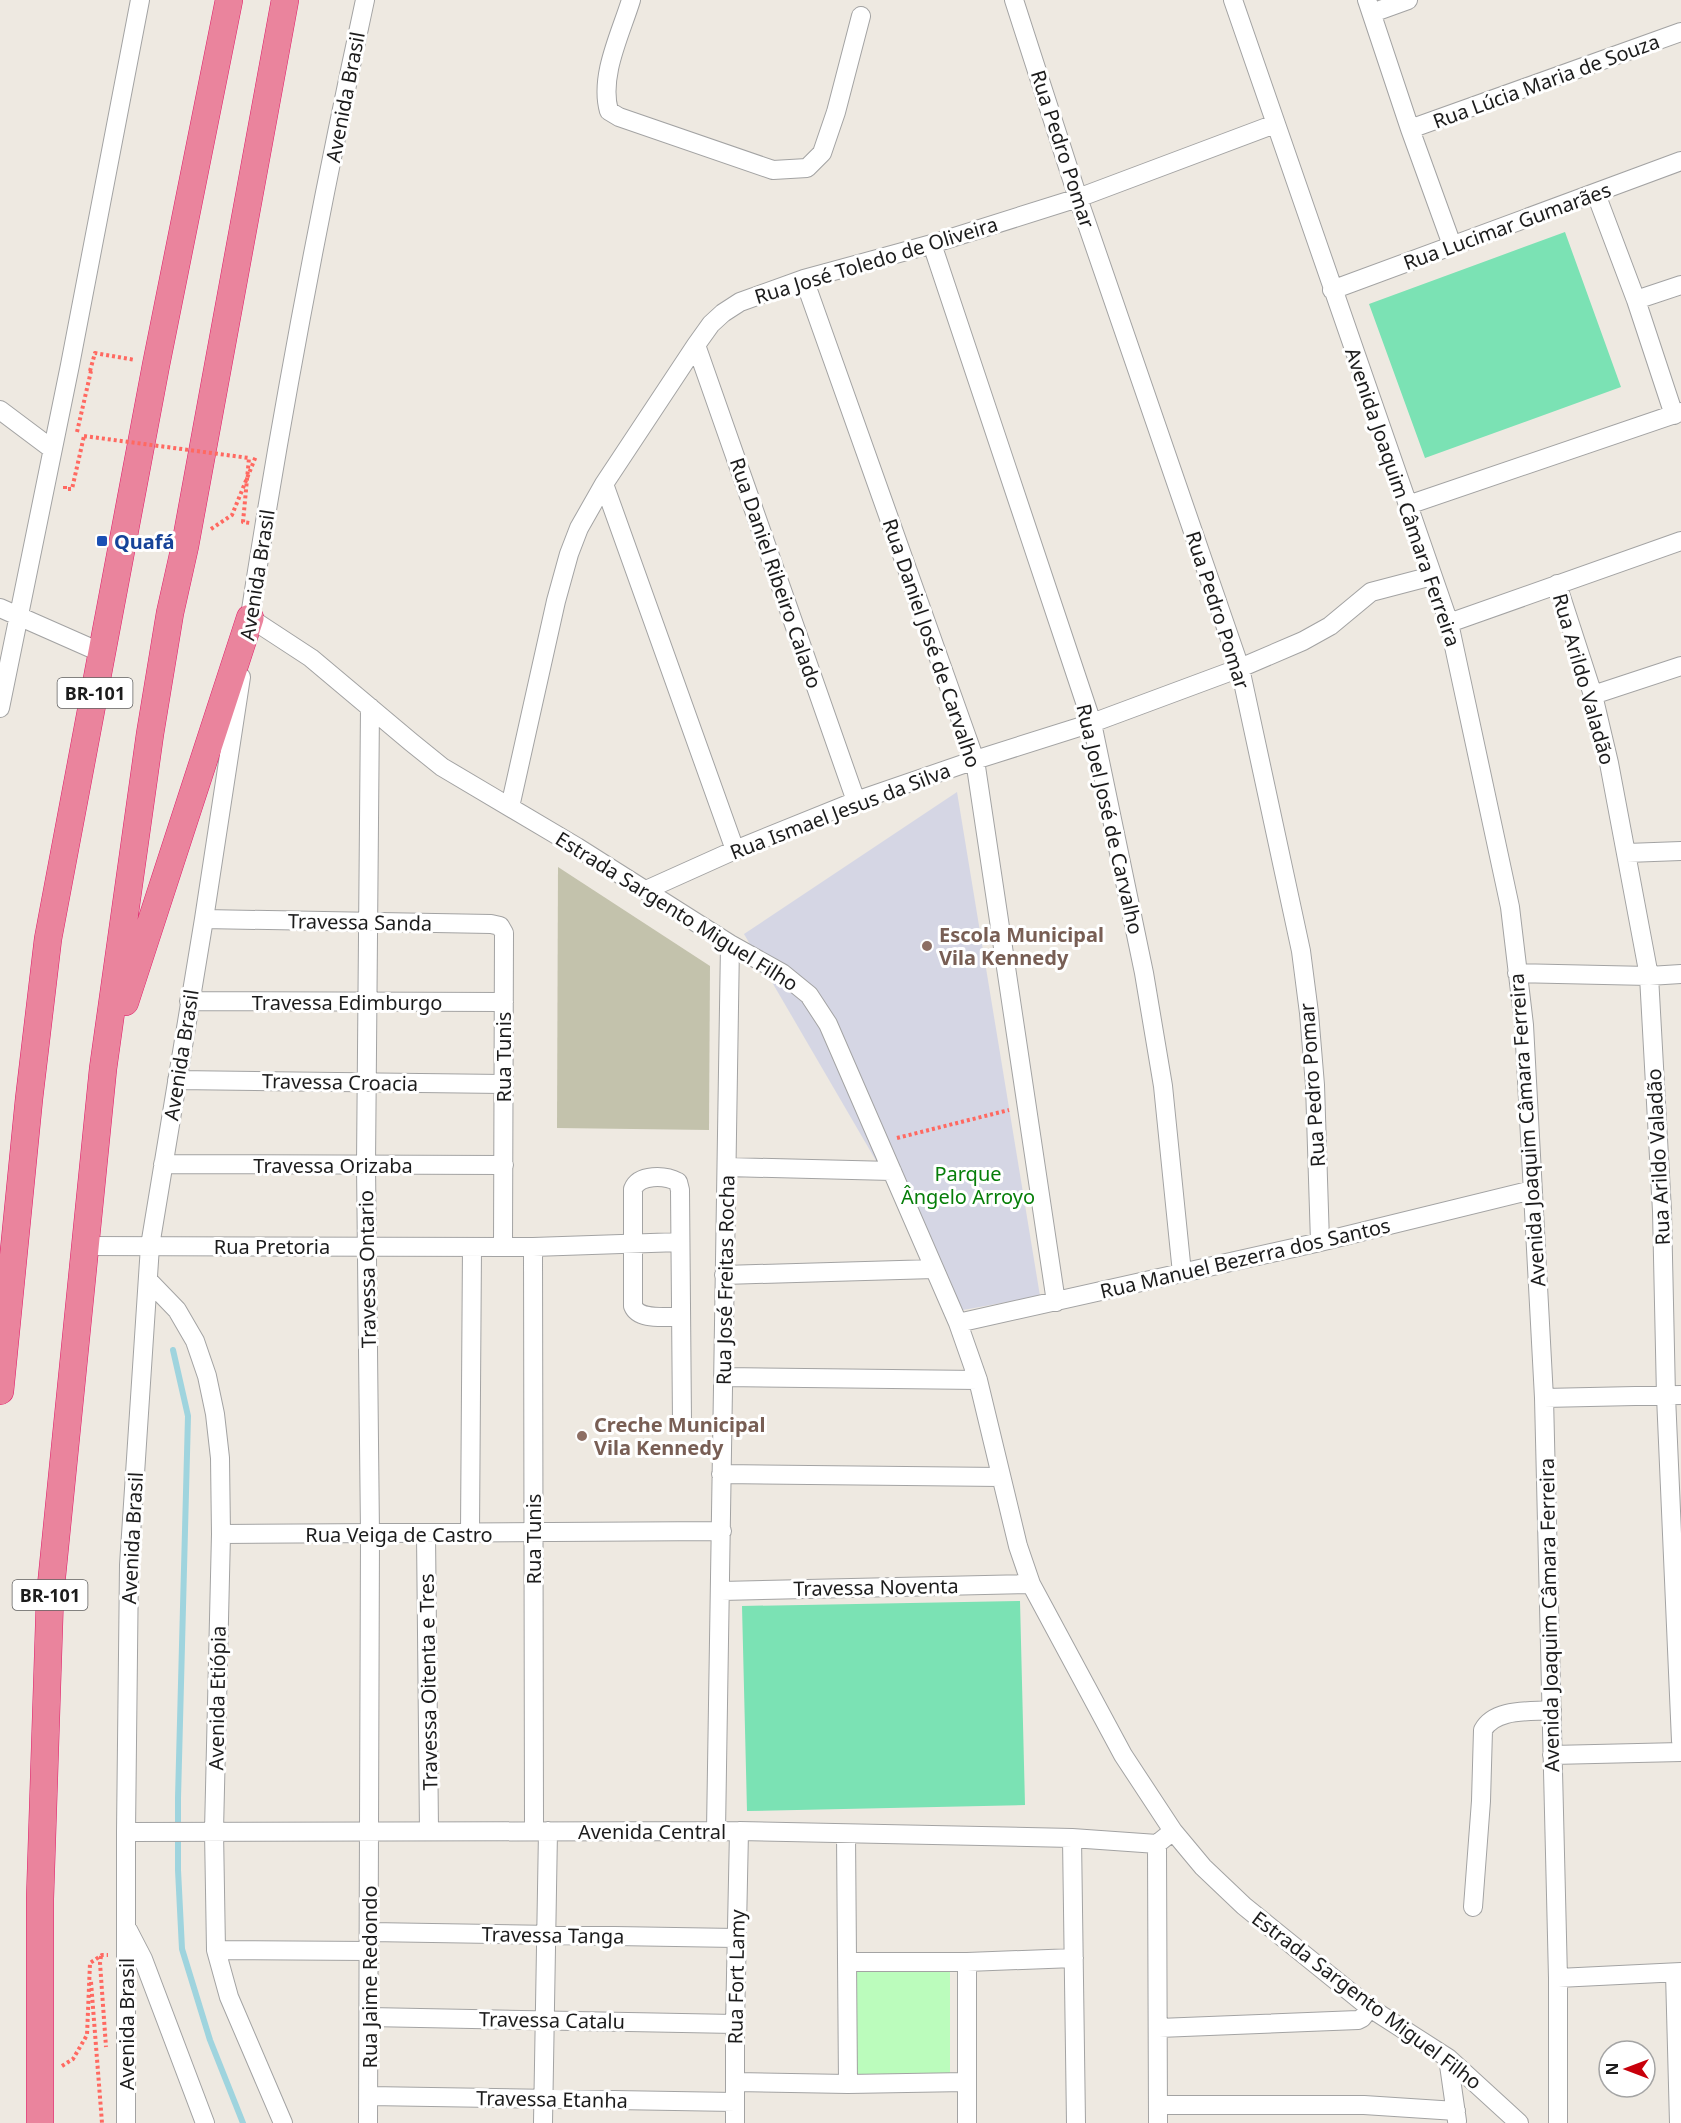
<svg xmlns="http://www.w3.org/2000/svg" width="1681" height="2123" font-family="'Noto Sans',sans-serif">
  <style>
    .construction { fill: #c3c2ac }
    .park { fill: #bbfcbc }
    .pitch { fill: #7be2b4 }
    .plaza { fill: #d5d6e4 }
    .lines { fill: none; stroke-linecap: round; stroke-linejoin: round }
    .stream { stroke: #9fd4de; stroke-width: 6 }
    .minor-casing { stroke: #a3a3a3; stroke-width: 20 }
    .highway-casing { stroke: #df1b69; stroke-width: 28 }
    .path { stroke: #ff6961; stroke-width: 4; stroke-dasharray: 3 3; stroke-linecap: butt }
    .minor { stroke: #fff; stroke-width: 18 }
    .highway { stroke: #ea849d; stroke-width: 27 }
    .path-bridge { stroke: #ff6961; stroke-width: 4; stroke-dasharray: 3 3; stroke-linecap: butt }
    .transit-dot { fill: #1a4fb4; stroke: #fff; stroke-width: 2 }
    .education-dot { fill: #8d6e63; stroke: #fff; stroke-width: 2 }
    .labels { text-anchor: middle; dominant-baseline: central; stroke-width: 6; stroke-linejoin: round; paint-order: stroke }
    .shield { fill: #fff; stroke: #606060; stroke-width: 1.5 }
    .shield-label { font-size: 18px; font-weight: bold; fill: #1c1c1c }
    .street-label { font-size: 20px; fill: #1c1c1c; stroke: #fff }
    .transit-label { font-size: 20px; font-weight: bold; fill: #164399; stroke: #fff; text-anchor: start }
    .education-label { font-size: 20px; font-weight: bold; fill: #785e54; stroke: #fff; text-anchor: start }
    .park-label { font-size: 20px; fill: #067e09; stroke: #fff }
  </style>
  <rect width="100%" height="100%" fill="#eee9e1"/>
  <path class="construction" d="M558,867L710,966L709,1130L557,1128Z"/>
  <path class="park" d="M950,1966V2076H854L851,1968Z"/>
  <path class="pitch" d="M1565,232L1621,387L1425,458L1369,304Z
    M1020,1601L1025,1805L747,1811L742,1606Z"/>
  <path class="plaza" d="M957,792L1040,1296L963,1310L744,934Z"/>
  <g class="lines">
    <path class="stream" d="M173,1350L188,1416L178,1798V1870L182,1949L210,2040L243,2123"/>
    <defs>
      <path id="minor" d="M631,0C621,33 599,76 609,111L619,117L773,170L807,168L822,153L836,112L861,16
        M1014,0L1078,198L1240,668L1301,951L1309,1013L1315,1085L1320,1242
        M1233,0L1449,623L1510,907L1524,1025L1544,1398L1558,1978V2123
        M1367,0L1410,129L1452,245
        M1372,13L1408,0
        M1410,129L1681,32
        M1596,194L1636,300L1674,415
        M932,244L1092,723L1144,973L1163,1086L1182,1273
        M804,279L975,760L1056,1302
        M1332,290L1681,161
        M1636,300L1681,285
        M696,345L856,801
        M0,410L52,449
        M604,484L735,850
        M1408,505L1681,412
        M1557,584L1593,695L1609,763L1649,976L1662,1211L1666,1396L1681,1741
        M0,608L102,653
        M250,618L311,658L411,742L442,767L577,847L730,944L782,973L809,995L828,1024L958,1323L978,1380L1018,1546L1031,1584L1123,1755L1173,1831L1203,1867L1244,1906L1370,2008L1448,2058L1519,2123
        M1449,623L1681,541
        M248,629C280,419 320,208 365,0
        M1593,695L1681,666
        M0,708L70,365L140,0
        M510,807L556,601L569,554L579,528L604,484L696,345L711,324L723,313L740,302L804,279L932,244L1078,198L1275,124
        M1627,853L1681,851
        M646,890L735,850L856,801L975,760L1092,723L1240,668L1303,641L1330,626L1371,592L1432,576
        M204,919L491,924L500,926L504,933L503,1247
        M1517,973L1649,976L1681,974
        M189,1001L504,1002
        M177,1080L503,1084
        M163,1164L504,1165
        M727,1167L892,1171
        M84,1246L533,1247L680,1242
        M533,1247L534,1831
        M724,1275L934,1269
        M148,1280L177,1310L195,1341L207,1376L215,1414L220,1458L221,1534L214,1831L216,1950L229,1997L283,2123
        M680,1317C666,1316 639,1321 633,1306V1189C639,1174 665,1175 678,1182L680,1190L682,1421
        M958,1323L1320,1242L1532,1190
        M723,1377L978,1380
        M1544,1398L1681,1395
        M721,1474L1001,1477
        M470,1533L472,1247
        M221,1534L722,1531
        M426,1534L429,1831
        M721,1591L1031,1584
        M1552,1755L1681,1752
        M716,1831L730,944
        M126,1832L739,1831L1072,1838L1157,1844L1173,1831
        M846,1834L848,2084
        M1072,1838L1076,2123
        M1157,1844L1158,2123
        M1473,1907L1481,1801L1483,1730C1495,1708 1530,1712 1552,1710
        M128,1930L143,1959L205,2123
        M370,1932L736,1938
        M216,1950L370,1951
        M847,1962H967L1074,1958
        M1675,1973L1679,2123
        M1558,1978L1681,1972
        M369,2017L735,2024
        M1159,2028L1358,2020L1362,2018L1370,2008
        M1448,2058L1457,2121
        M735,2082L848,2084L966,2082
        M369,2096L735,2102
        M1158,2105H1364L1456,2111
        M126,2123V1832L129,1565L150,1246L204,919L241,677
        M368,2123L370,1534L366,1165L370,707
        M543,2123L548,1831
        M735,2123V2024L739,1831
        M967,2123V1962"/>
      <path id="highway" d="M125,1002L250,618
        M0,1391L29,1099L48,939L156,365L229,0
        M40,2123V1899L50,1596L103,1069L150,734L170,613L185,546L285,0"/>
    </defs>
    <use href="#minor" class="minor-casing"/>
    <use href="#highway" class="highway-casing"/>
    <path class="path" d="M90,371L95,353L135,360
      M77,432L91,371
      M65,486V489H72L84,436
      M211,529L232,515L256,456
      M897,1138L1009,1110
      M101,1956L100,1963L106,2047
      M91,1982L102,2123
      M62,2066L73,2059L87,2035L90,1963L102,1955H108"/>
    <use href="#minor" class="minor"/>
    <use href="#highway" class="highway"/>
    <path class="path-bridge" d="M84,436L249,458L243,522L250,523"/>
  </g>
  <rect class="transit-dot" x="96" y="535" width="12" height="12" rx="3"/>
  <g class="education-dot">
    <circle cx="927" cy="946" r="6"/>
    <circle cx="582" cy="1436" r="6"/>
  </g>
  <g class="labels">
    <g class="shield">
      <rect x="57.5" y="678" width="75" height="30" rx="4.5"/>
      <rect x="12.5" y="1580" width="75" height="30" rx="4.5"/>
    </g>
    <g class="shield-label">
      <text x="95" y="693">BR-101</text>
      <text x="50" y="1595">BR-101</text>
    </g>
    <g class="street-label">
      <text transform="translate(1546 81) rotate(-20)">Rua Lúcia Maria de Souza</text>
      <text transform="translate(345 97) rotate(-79)">Avenida Brasil</text>
      <text transform="translate(1063 149) rotate(72)">Rua Pedro Pomar</text>
      <text transform="translate(1507 226) rotate(-20)">Rua Lucimar Gumarães</text>
      <text transform="translate(876 260) rotate(-17)">Rua José Toledo de Oliveira</text>
      <text transform="translate(1403 497) rotate(71)">Avenida Joaquim Câmara Ferreira</text>
      <text transform="translate(776 573) rotate(71)">Rua Daniel Ribeiro Calado</text>
      <text transform="translate(257 575) rotate(-81)">Avenida Brasil</text>
      <text transform="translate(1218 610) rotate(72)">Rua Pedro Pomar</text>
      <text transform="translate(932 643) rotate(71)">Rua Daniel José de Carvalho</text>
      <text transform="translate(1584 679) rotate(74)">Rua Arildo Valadão</text>
      <text transform="translate(840 811) rotate(-21)">Rua Ismael Jesus da Silva</text>
      <text transform="translate(1110 819) rotate(77)">Rua Joel José de Carvalho</text>
      <text transform="translate(677 911) rotate(32)">Estrada Sargento Miguel Filho</text>
      <text transform="translate(360 922) rotate(1)">Travessa Sanda</text>
      <text x="347" y="1002">Travessa Edimburgo</text>
      <text transform="translate(181 1055) rotate(-81)">Avenida Brasil</text>
      <text transform="translate(503 1057) rotate(-90)">Rua Tunis</text>
      <text transform="translate(340 1082) rotate(1)">Travessa Croacia</text>
      <text transform="translate(1312 1085) rotate(-94)">Rua Pedro Pomar</text>
      <text transform="translate(1527 1130) rotate(-94)">Avenida Joaquim Câmara Ferreira</text>
      <text transform="translate(1658 1157) rotate(-93)">Rua Arildo Valadão</text>
      <text x="333" y="1165">Travessa Orizaba</text>
      <text x="272" y="1246">Rua Pretoria</text>
      <text transform="translate(1245 1258) rotate(-13)">Rua Manuel Bezerra dos Santos</text>
      <text transform="translate(367 1269) rotate(-91)">Travessa Ontario</text>
      <text transform="translate(725 1280) rotate(-89)">Rua José Freitas Rocha</text>
      <text x="399" y="1534">Rua Veiga de Castro</text>
      <text transform="translate(132 1538) rotate(-87)">Avenida Brasil</text>
      <text transform="translate(533 1539) rotate(-90)">Rua Tunis</text>
      <text transform="translate(876 1587) rotate(-1)">Travessa Noventa</text>
      <text transform="translate(1549 1615) rotate(-91)">Avenida Joaquim Câmara Ferreira</text>
      <text transform="translate(428 1682) rotate(-91)">Travessa Oitenta e Tres</text>
      <text transform="translate(217 1698) rotate(-89)">Avenida Etiópia</text>
      <text x="652" y="1831">Avenida Central</text>
      <text transform="translate(553 1935) rotate(1)">Travessa Tanga</text>
      <text transform="translate(369 1977) rotate(-90)">Rua Jaime Redondo</text>
      <text transform="translate(736 1977) rotate(-89)">Rua Fort Lamy</text>
      <text transform="translate(1367 2000) rotate(37)">Estrada Sargento Miguel Filho</text>
      <text transform="translate(552 2020) rotate(1)">Travessa Catalu</text>
      <text transform="translate(126 2024) rotate(-90)">Avenida Brasil</text>
      <text transform="translate(552 2099) rotate(1)">Travessa Etanha</text>
    </g>
    <g class="transit-label">
      <text x="114" y="541">Quafá</text>
    </g>
    <g class="education-label">
      <text x="939" y="934">Escola Municipal<tspan x="939" dy="23">Vila Kennedy</tspan></text>
      <text x="594" y="1424">Creche Municipal<tspan x="594" dy="23">Vila Kennedy</tspan></text>
    </g>
    <g class="park-label">
      <text x="968" y="1173">Parque<tspan x="968" dy="23">Ângelo Arroyo</tspan></text>
    </g>
  </g>
  <g transform="translate(1627 2069) rotate(270)"><circle r="28" fill="#ffffff" stroke="#a4a4a4" stroke-width="1.5"/>
  <path d="M0-4.5L10 22L0 15L-10 22Z" fill="#c8000b"/>
  <text y="-9" font-size="16" font-weight="bold" text-anchor="middle" fill="#1c1c1c">N</text>
  </g>
</svg>
